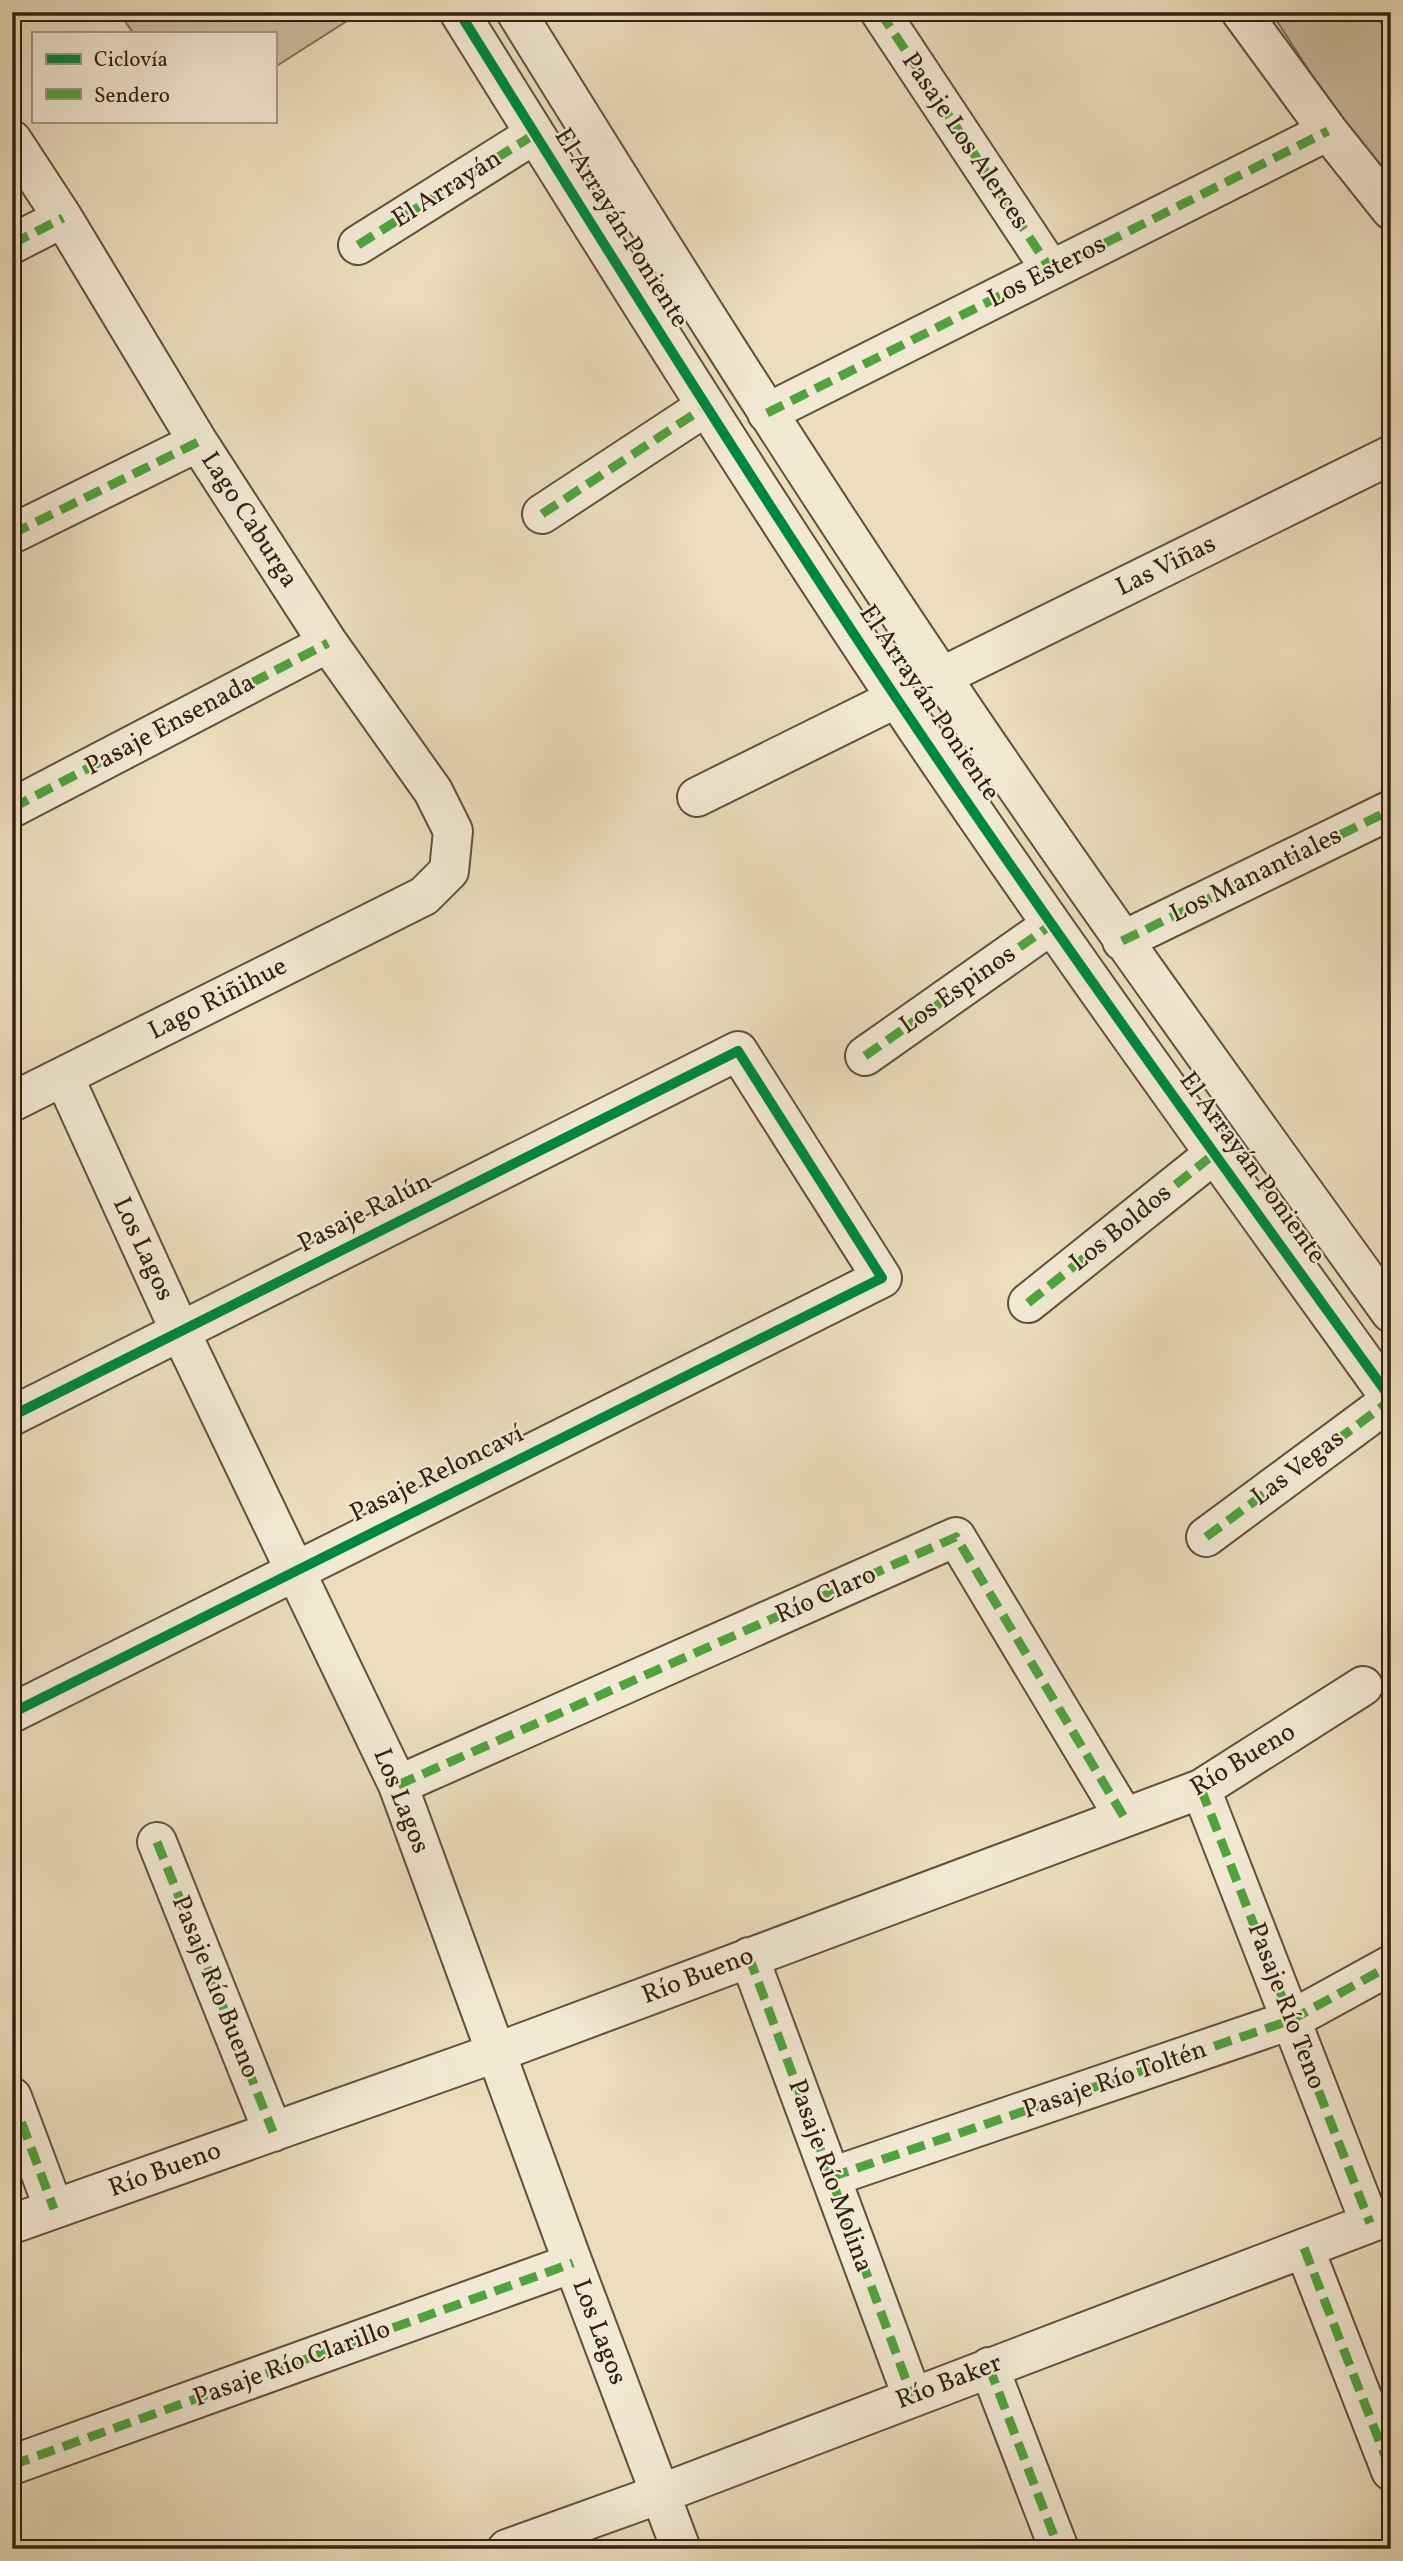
<svg xmlns="http://www.w3.org/2000/svg" width="1403" height="2561" font-family="Vollkorn,serif">
  <style>
    .green { fill: #ccbda0; stroke: #7f6f58; stroke-width: 2 }
    .lines { fill: none; stroke-linecap: round; stroke-linejoin: round }
    .street-casing { stroke: #60503c; stroke-width: 42 }
    .street { stroke: #f2e9d4; stroke-width: 38 }
    .quiet { stroke: #52a23f; stroke-width: 9; stroke-dasharray: 18 9; stroke-linecap: butt }
    .cycleway-casing { stroke: #f2e9d4; stroke-width: 15 }
    .cycleway { stroke: #00873e; stroke-width: 10 }
    .labels { text-anchor: middle; dominant-baseline: central; stroke-width: 5; stroke-linejoin: round; paint-order: stroke }
    .street-label { font-size: 26px; fill: #322111; stroke: #f2e9d4 }
  </style>
  <rect width="100%" height="100%" fill="#ebddbd"/>
  <filter id="stains"><feTurbulence type="fractalNoise" baseFrequency=".00286" numOctaves="4"/><feColorMatrix values="0 0 0 0 .2 0 0 0 0 .09 0 0 0 0 .02 0 0 0 .5 -.17"/></filter>
  <radialGradient id="worn" r=".72"><stop offset=".6" stop-color="#630" stop-opacity="0"/><stop offset="1" stop-color="#630" stop-opacity=".3"/></radialGradient>
  <path class="green" d="M119,12H361L275,67V33H133Z
    M1271,12H1374L1391,37V177L1345,126Z"/>
  <g class="lines">
    <defs>
      <path id="street" d="M459,12C603,243 746,473 897,699C1056,936 1224,1167 1391,1399
        M516,12C654,235 794,458 941,676C1086,892 1239,1102 1391,1313
        M880,12L1051,270
        M1241,12L1328,131L1391,210
        M12,140L63,218L198,442L328,643L433,791L453,831L449,871L424,896L12,1102
        M12,244L63,218
        M358,245L535,134
        M767,413L1328,131
        M542,514L705,407
        M12,534L198,442
        M941,677L1391,455
        M697,797L897,698
        M12,808L328,643
        M1122,941L1391,810
        M865,1056L1051,925
        M64,1077L180,1331L398,1785L573,2263L681,2549
        M1028,1303L1214,1154
        M12,1416L738,1051L882,1278L12,1713
        M1206,1537L1391,1400
        M398,1785L956,1537L1124,1817
        M1201,1789L1370,2223
        M157,1842L273,2132
        M749,1957L912,2396
        M12,2097L54,2209
        M831,2177L1291,2020L1391,1965
        M12,2224L495,2053L1201,1789L1363,1686
        M1304,2248L1391,2471
        M989,2367L1059,2549
        M12,2465L573,2263
        M507,2549L660,2494L1391,2215"/>
    </defs>
    <use href="#street" class="street-casing"/>
    <use href="#street" class="street"/>
    <path class="quiet" d="M880,12L1051,270
      M12,244L63,218
      M358,245L535,134
      M767,413L1328,131
      M542,514L705,407
      M12,534L198,442
      M12,808L328,643
      M1122,941L1391,810
      M865,1056L1051,925
      M1028,1303L1214,1154
      M1206,1537L1391,1400
      M398,1785L956,1537L1124,1817
      M1201,1789L1370,2223
      M157,1842L273,2132
      M749,1957L912,2396
      M12,2097L54,2209
      M831,2177L1291,2020L1391,1965
      M1304,2248L1391,2471
      M989,2367L1059,2549
      M12,2465L573,2263"/>
    <defs>
      <path id="cycleway" d="M459,12C603,243 746,473 897,699C1056,936 1224,1167 1391,1399
        M12,1416L738,1051L882,1278L12,1713"/>
    </defs>
    <use href="#cycleway" class="cycleway-casing"/>
    <use href="#cycleway" class="cycleway"/>
  </g>
  <g class="labels">
    <g class="street-label">
      <text transform="translate(965 141) rotate(56)">Pasaje Los Alerces</text>
      <text transform="translate(447 189) rotate(-32)">El Arrayán</text>
      <text transform="translate(621 228) rotate(58)">El Arrayán Poniente</text>
      <text transform="translate(1047 272) rotate(-27)">Los Esteros</text>
      <text transform="translate(249 520) rotate(57)">Lago Caburga</text>
      <text transform="translate(1166 566) rotate(-26)">Las Viñas</text>
      <text transform="translate(929 703) rotate(56)">El Arrayán Poniente</text>
      <text transform="translate(170 725) rotate(-28)">Pasaje Ensenada</text>
      <text transform="translate(1256 875) rotate(-26)">Los Manantiales</text>
      <text transform="translate(958 990) rotate(-35)">Los Espinos</text>
      <text transform="translate(218 999) rotate(-27)">Lago Riñihue</text>
      <text transform="translate(1252 1168) rotate(54)">El Arrayán Poniente</text>
      <text transform="translate(365 1213) rotate(-27)">Pasaje Ralún</text>
      <text transform="translate(1121 1228) rotate(-39)">Los Boldos</text>
      <text transform="translate(143 1249) rotate(65)">Los Lagos</text>
      <text transform="translate(1298 1468) rotate(-37)">Las Vegas</text>
      <text transform="translate(437 1474) rotate(-26)">Pasaje Reloncaví</text>
      <text transform="translate(826 1595) rotate(-24)">Río Claro</text>
      <text transform="translate(1243 1760) rotate(-31)">Río Bueno</text>
      <text transform="translate(401 1801) rotate(68)">Los Lagos</text>
      <text transform="translate(698 1976) rotate(-21)">Río Bueno</text>
      <text transform="translate(215 1987) rotate(68)">Pasaje Río Bueno</text>
      <text transform="translate(1286 2006) rotate(69)">Pasaje Río Teno</text>
      <text transform="translate(1115 2080) rotate(-19)">Pasaje Río Toltén</text>
      <text transform="translate(165 2170) rotate(-20)">Río Bueno</text>
      <text transform="translate(830 2176) rotate(70)">Pasaje Río Molina</text>
      <text transform="translate(599 2332) rotate(69)">Los Lagos</text>
      <text transform="translate(292 2364) rotate(-20)">Pasaje Río Clarillo</text>
      <text transform="translate(949 2382) rotate(-21)">Río Baker</text>
    </g>
  </g>
  <rect width="1403" height="2561" fill="none" stroke="#ebddbd" stroke-width="42"/>
  <rect x="14" y="14" width="1375" height="2533" fill="none" stroke="#322111" stroke-width="3.5"/>
  <rect x="21" y="21" width="1361" height="2519" fill="none" stroke="#322111" stroke-width="2"/>
  <rect x="32" y="32" width="245" height="91" fill="#f2e9d4" stroke="#a59986" stroke-width="2"/>
  <rect x="46" y="54" width="35" height="10" fill="#00873e" stroke="#a59986" stroke-width="2"/>
  <text x="94" y="66" font-size="21" fill="#322111">Ciclovía</text>
  <rect x="46" y="89" width="35" height="10" fill="#52a23f" stroke="#a59986" stroke-width="2"/>
  <text x="94" y="102" font-size="21" fill="#322111">Sendero</text>
  <rect width="100%" height="100%" filter="url(#stains)"/>
  <rect width="100%" height="100%" fill="url(#worn)"/>
</svg>
